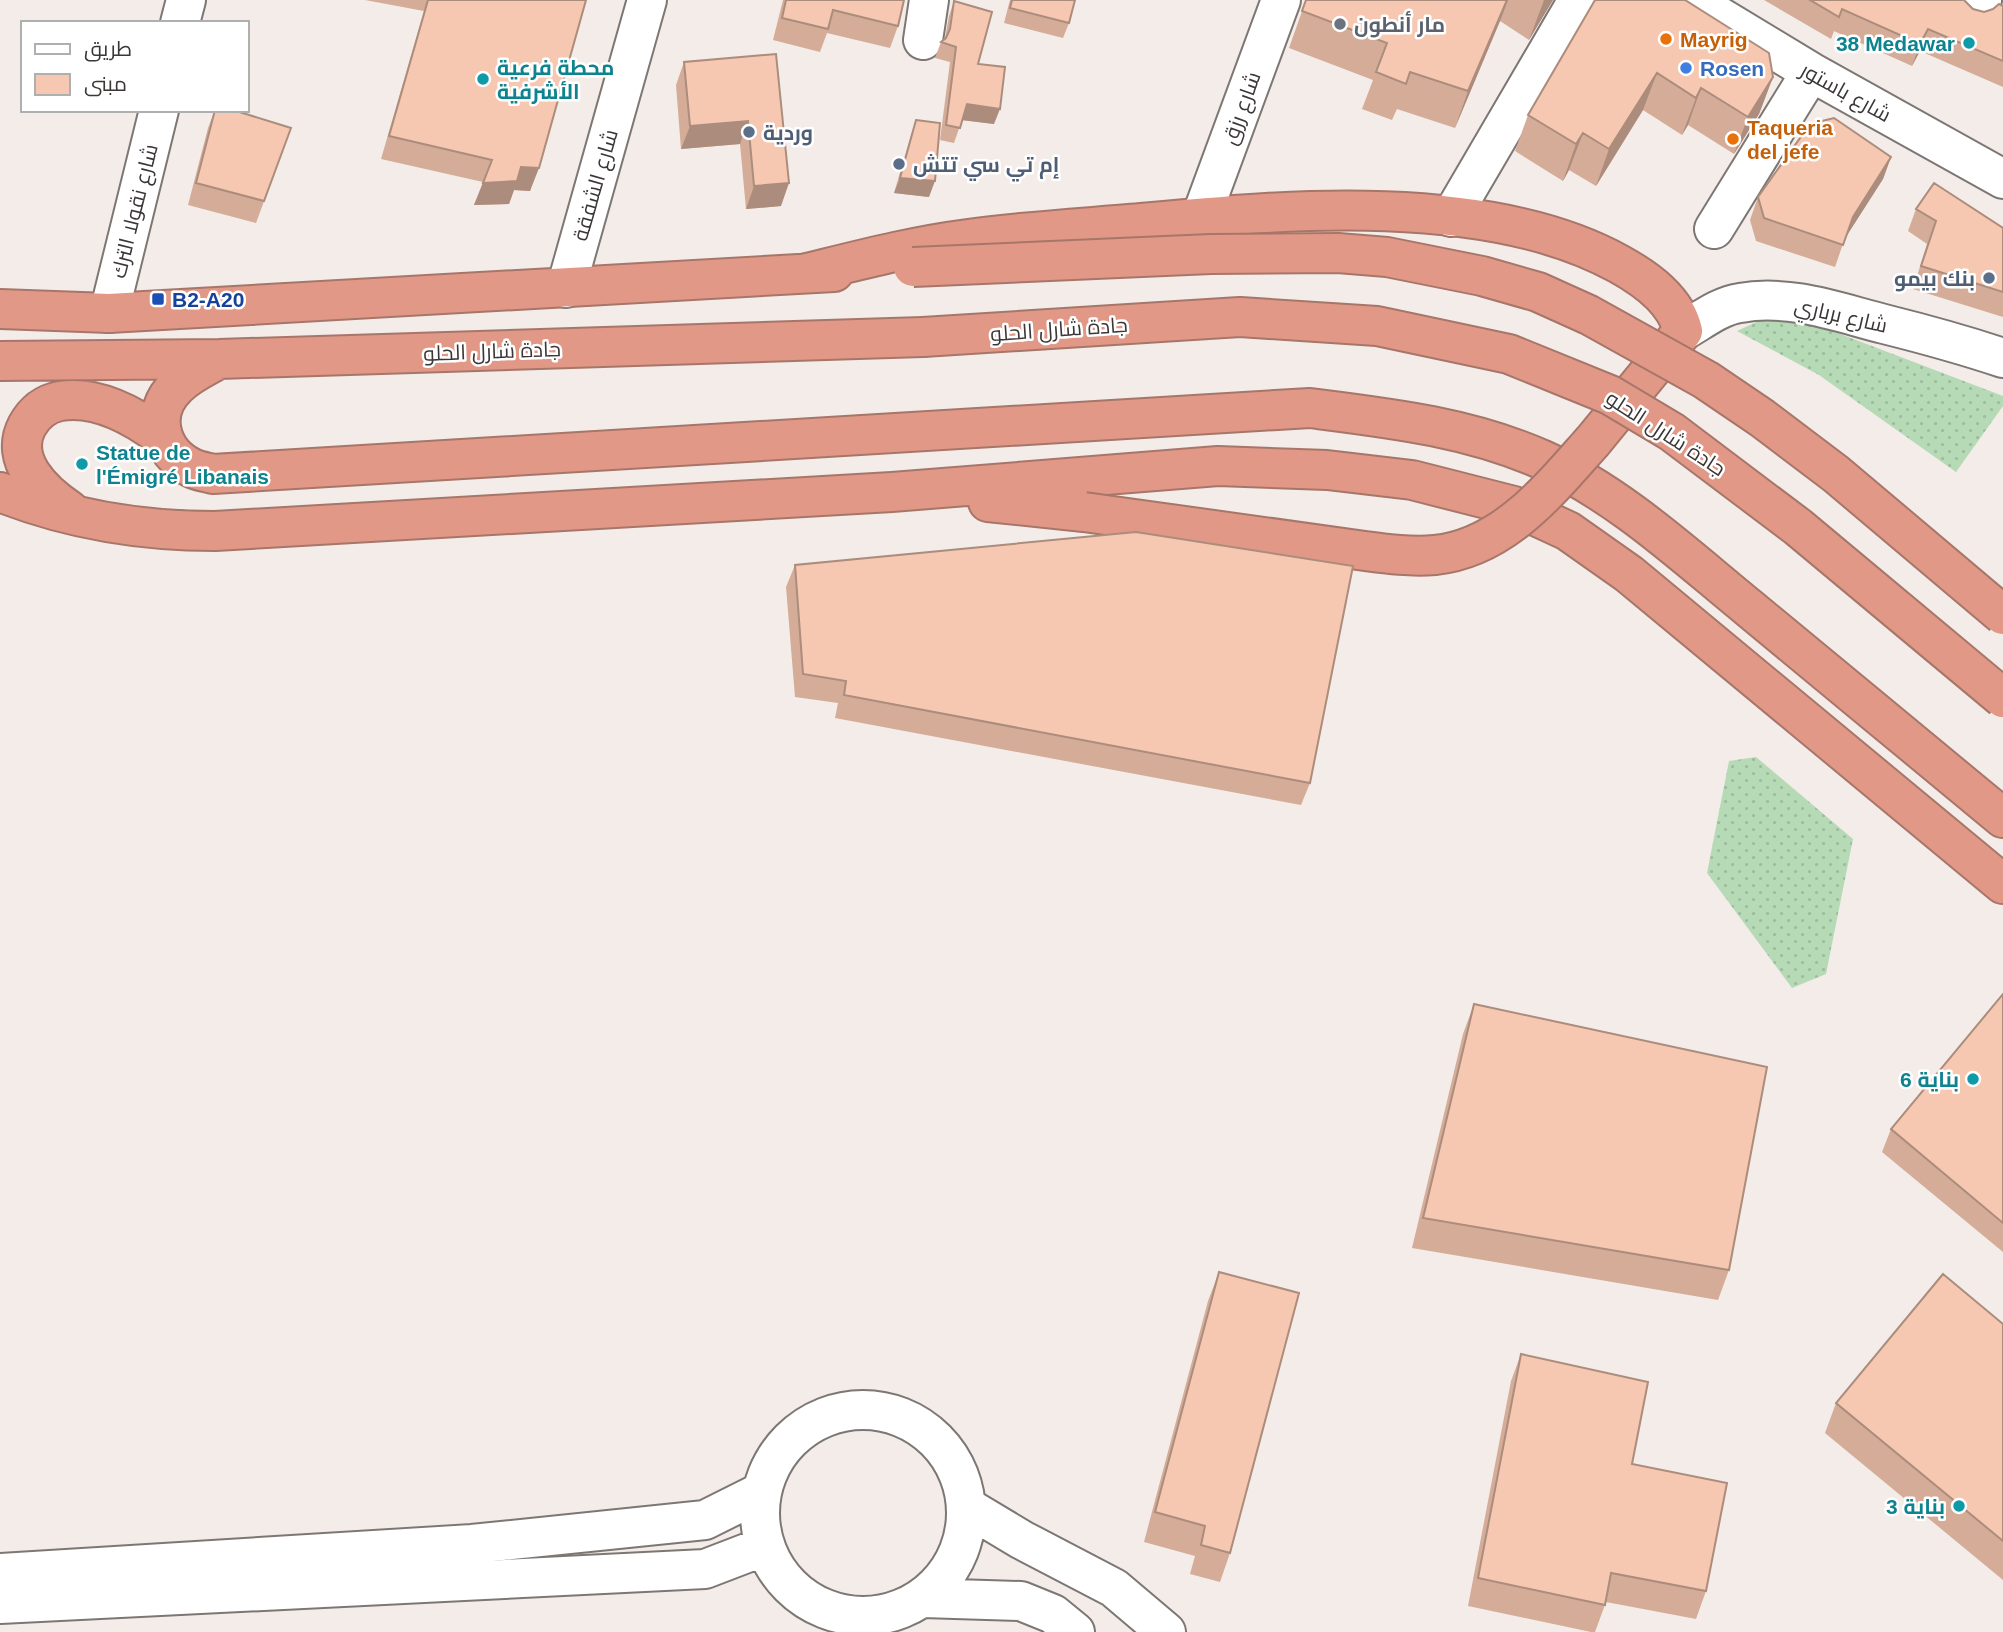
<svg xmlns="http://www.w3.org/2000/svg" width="2003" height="1632" font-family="Arial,Cairo,sans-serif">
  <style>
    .grass { fill: url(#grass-dots) }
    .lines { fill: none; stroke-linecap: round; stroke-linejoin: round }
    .minor-casing { stroke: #7d7774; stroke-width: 42 }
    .highway-casing { stroke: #a7766a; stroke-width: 42 }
    .minor { stroke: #fff; stroke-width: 38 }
    .highway { stroke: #e29886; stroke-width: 38 }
    .highway-bridge-casing { stroke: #a7766a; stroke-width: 42; stroke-linecap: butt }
    .highway-bridge { stroke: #e29886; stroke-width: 38 }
    .wall { fill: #d4ac98 }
    .shaded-wall { fill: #ac8c7c }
    .building { fill: #f6c8b1; stroke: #ac8c7c; stroke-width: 2 }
    .worship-dot { fill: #6b7280; stroke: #fff; stroke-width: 2.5 }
    .food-dot { fill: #e8710a; stroke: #fff; stroke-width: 2.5 }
    .culture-dot { fill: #0f9aa8; stroke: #fff; stroke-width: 2.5 }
    .shop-dot { fill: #3f7fe0; stroke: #fff; stroke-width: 2.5 }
    .service-dot { fill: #5c6f8a; stroke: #fff; stroke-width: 2.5 }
    .transit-dot { fill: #1a4fb4; stroke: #fff; stroke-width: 2.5 }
    .labels { text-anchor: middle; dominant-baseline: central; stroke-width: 5; stroke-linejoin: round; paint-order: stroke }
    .worship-label { font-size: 21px; font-weight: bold; fill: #5b616d; stroke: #fff; text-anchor: start }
    .food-label { font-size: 21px; font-weight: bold; fill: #c56008; stroke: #fff; text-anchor: start }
    .culture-label { font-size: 21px; font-weight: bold; fill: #0d838f; stroke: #fff; text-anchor: end }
    .shop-label { font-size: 21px; font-weight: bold; fill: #366cbe; stroke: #fff; text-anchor: start }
    .street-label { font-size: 21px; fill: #3a3736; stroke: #fff }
    .service-label { font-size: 21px; font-weight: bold; fill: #4e5e75; stroke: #fff; text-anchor: start }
    .transit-label { font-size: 21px; font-weight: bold; fill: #164399; stroke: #fff; text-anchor: start }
  </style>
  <defs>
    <pattern id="grass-dots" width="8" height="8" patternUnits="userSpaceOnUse" patternTransform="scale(1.75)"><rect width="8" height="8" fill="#b6dab6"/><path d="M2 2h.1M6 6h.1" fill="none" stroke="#9dbc9d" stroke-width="1.8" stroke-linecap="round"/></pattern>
  </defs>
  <rect width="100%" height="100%" fill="#f3ece8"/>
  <path class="grass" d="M1767,317L1822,327L2003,396V406L1956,472L1819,375L1737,331Z
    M1756,757L1853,839L1826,974L1792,988L1707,873L1729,761Z"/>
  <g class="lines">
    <defs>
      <path id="minor" d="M1692,0L1811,72L2003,179
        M1975,12L1982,0
        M180,23L186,0
        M923,40L929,0
        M1201,217L1281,0
        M1451,217L1578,0
        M1714,229L1811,72
        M566,288L647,0
        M109,313L159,110
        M1683,331C1701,321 1719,306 1740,303C1789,294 1837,312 1884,324C1924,334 1964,345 2003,358
        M760 1513a103 103 0 1 1 206 0a103 103 0 1 1-206 0Z
        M967,1507L1022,1540L1114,1588L1166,1632
        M0,1573L472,1544L705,1520L761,1492
        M923,1598L1021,1601L1053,1614L1075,1632
        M0,1604L705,1569L765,1546"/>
      <path id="highway" d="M807,273C860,260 913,246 968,239C1025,231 1084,228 1141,223C1286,209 1489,192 1619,264C1646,279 1676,300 1683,331L1593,441
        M0,309L109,313L834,272
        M219,359C205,367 189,374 177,386C149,412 159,452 192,468C198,471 206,472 213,474L1310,408C1389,418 1469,427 1543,460C1620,495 1684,555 1749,608C1834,678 1918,748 2003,818
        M0,361L219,359L923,337
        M0,492C68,519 143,531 215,531L892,492L1218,466L1327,470L1412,480L1514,506L1568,531L1629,574L2003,884
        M988,502L1084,512
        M69,510C42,492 9,460 27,426C34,413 45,404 60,401C96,395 134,416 161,436"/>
    </defs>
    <use href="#minor" class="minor-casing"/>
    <use href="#highway" class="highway-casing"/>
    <use href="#minor" class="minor"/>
    <use href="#highway" class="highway"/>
    <defs>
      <path id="highway-bridge" d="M913,267L1211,254L1338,253L1387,257L1482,276L1538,292L1589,315L1706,380L1762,418L1836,474L2003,615
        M923,337L1240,317L1377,326L1509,354L1610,395L1672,432L1798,527L2003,698
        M1084,512L1365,551C1388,554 1411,557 1435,555C1504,548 1550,489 1593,441"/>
    </defs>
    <use href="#highway-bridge" class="highway-bridge-casing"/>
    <use href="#highway-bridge" class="highway-bridge"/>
  </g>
  <path class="wall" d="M365,0H586L530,191L514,190L509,204L474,205L483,182L381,159L424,11Z
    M783,0H904L898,26L890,48L827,33L820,52L773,40Z
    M1010,0H1075L1069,23L1063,38L1004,23Z
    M1306,0H1553L1529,40L1500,21L1455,128L1397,109L1392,120L1362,109L1373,80L1289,48Z
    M1595,0L1773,77L1759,114L1734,154L1688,125L1682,135L1643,110L1596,186L1569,170L1563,181L1515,151L1528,115Z
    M1764,0H1964L1973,9L1984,12L2003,6V87L1920,51L1912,66L1834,31L1831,39Z
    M954,1L978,64L994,124L962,120L954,143L940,140L950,62L935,58L941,42L945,38L949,16Z
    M776,54L781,206L746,209L740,144L681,149L676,85L684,62Z
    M215,110L291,128L256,223L188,205L208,128Z
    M916,120L929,197L894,193L911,135Z
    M1891,157L1883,179L1845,238L1835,267L1756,241L1750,220L1758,197Z
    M1916,209L2003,228V317L1913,289L1927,244L1908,231Z
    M795,565L1310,783L1301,805L835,718L838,703L795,697L786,587Z
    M2003,994V1252L1882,1152L1891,1129Z
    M1474,1004L1729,1270L1718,1300L1412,1248L1463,1034Z
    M1219,1272L1230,1553L1220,1582L1190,1574L1195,1556L1144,1542L1208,1301Z
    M2003,1324V1580L1825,1433L1836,1403Z
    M1521,1354L1632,1464L1706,1591L1696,1619L1606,1602L1595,1632H1591L1468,1606L1511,1381Z"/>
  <path class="shaded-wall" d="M1507,0H1508L1500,21L1455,128L1468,91Z
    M1544,0H1553L1529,40L1543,3Z
    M1928,29L1920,51L1912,66L1920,44Z
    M1657,73L1643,110L1596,186L1609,149Z
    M1773,77L1759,114L1734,154L1748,117Z
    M1701,88L1688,125L1682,135L1696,98Z
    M967,104L1000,109L994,124L961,120Z
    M748,121L740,144L681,149L690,126Z
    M1583,133L1569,170L1563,181L1576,144Z
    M1891,157L1883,179L1844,240L1853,217Z
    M521,167L539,168L530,191L514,190L509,204L474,205L483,183Z
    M900,178L935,181L929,197L894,193Z
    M789,183L781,206L746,209L754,186Z"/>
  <path class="building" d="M428,0H586L539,168L521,167L517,181L483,183L492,160L389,136Z
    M786,0H904L898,26L833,10L828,29L782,18Z
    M1012,0H1075L1069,23L1010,8Z
    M1306,0H1507L1468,91L1410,72L1406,84L1376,72L1387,43L1302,11Z
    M1595,0H1685L1769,53L1773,77L1748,117L1701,88L1696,98L1657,73L1609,149L1583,133L1576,144L1528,115Z
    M1810,0H1964L1973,9L1984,12L1993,9L1999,4L2003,6V61L1928,29L1920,44L1842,9L1839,17Z
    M954,1L992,12L978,64L1005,67L1000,109L967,104L960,128L946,125L956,47L941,42L946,38L950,29Z
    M776,54L789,183L754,186L748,121L690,126L684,62Z
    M215,110H233L291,128L264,201L196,183Z
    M1834,118L1891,157L1853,217L1843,245L1764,218L1758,197L1810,124Z
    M916,120L940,123L935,181L900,178Z
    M1934,183L2003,228V292L1921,266L1936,221L1916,209Z
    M1136,532L1353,566L1310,783L844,695L846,681L803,674L795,565Z
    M2003,994V1223L1891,1129Z
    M1474,1004L1767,1067L1729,1270L1423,1218Z
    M1219,1272L1299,1293L1230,1553L1201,1545L1205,1526L1155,1512Z
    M1943,1274L2003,1324V1541L1836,1403Z
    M1521,1354L1648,1382L1632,1464L1727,1483L1706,1591L1611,1573L1605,1605L1478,1578Z"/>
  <circle class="worship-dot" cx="1340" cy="24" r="7"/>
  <g class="food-dot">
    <circle cx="1666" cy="39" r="7"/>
    <circle cx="1733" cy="139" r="7"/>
  </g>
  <g class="culture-dot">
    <circle cx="1969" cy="43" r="7"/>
    <circle cx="483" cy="79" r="7"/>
    <circle cx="82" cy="464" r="7"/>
    <circle cx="1973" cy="1079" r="7"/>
    <circle cx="1959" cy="1506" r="7"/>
  </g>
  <circle class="shop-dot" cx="1686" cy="68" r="7"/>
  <g class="service-dot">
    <circle cx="749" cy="132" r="7"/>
    <circle cx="899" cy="164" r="7"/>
    <circle cx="1989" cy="278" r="7"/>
  </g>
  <rect class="transit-dot" x="151" y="292" width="14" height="14" rx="3.5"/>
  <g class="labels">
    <g class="worship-label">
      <text x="1354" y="24">مار أنطون</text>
    </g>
    <g class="food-label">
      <text x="1680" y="39">Mayrig</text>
      <text x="1747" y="127">Taqueria<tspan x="1747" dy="24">del jefe</tspan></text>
    </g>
    <g class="culture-label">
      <text x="1955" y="43">38 Medawar</text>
      <text x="497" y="67" text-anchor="start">محطة فرعية<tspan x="497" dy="24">الأشرفية</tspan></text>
      <text x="96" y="452" text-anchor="start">Statue de<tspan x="96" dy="24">l'Émigré Libanais</tspan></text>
      <text x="1959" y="1079">بناية 6</text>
      <text x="1945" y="1506">بناية 3</text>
    </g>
    <g class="shop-label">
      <text x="1700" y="68">Rosen</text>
    </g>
    <g class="street-label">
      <text transform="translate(1846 92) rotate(29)">شارع باستور</text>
      <text transform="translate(1241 108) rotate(-70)">شارع رزق</text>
      <text transform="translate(595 185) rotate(-74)">شارع الشفقة</text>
      <text transform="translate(134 211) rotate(-76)">شارع نقولا الترك</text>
      <text transform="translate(1841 315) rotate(13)">شارع برباري</text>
      <text transform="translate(1059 329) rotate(-4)">جادة شارل الحلو</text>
      <text transform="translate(492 351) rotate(-2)">جادة شارل الحلو</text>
      <text transform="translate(1666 433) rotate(33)">جادة شارل الحلو</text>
    </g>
    <g class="service-label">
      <text x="763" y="132">وردية</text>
      <text x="913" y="164">إم تي سي تتش</text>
      <text x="1975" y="278" text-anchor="end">بنك بيمو</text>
    </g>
    <g class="transit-label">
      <text x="172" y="299">B2-A20</text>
    </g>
  </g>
  <rect x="21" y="21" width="228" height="91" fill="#ffffff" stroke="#b0afaf" stroke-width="2"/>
  <rect x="35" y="44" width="35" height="10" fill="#ffffff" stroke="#b0afaf" stroke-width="2"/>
  <text x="84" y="56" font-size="21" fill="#3a3736">طريق</text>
  <rect x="35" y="74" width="35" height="21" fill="#f6c8b1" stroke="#b0afaf" stroke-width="2"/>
  <text x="84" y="91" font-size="21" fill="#3a3736">مبنى</text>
</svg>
